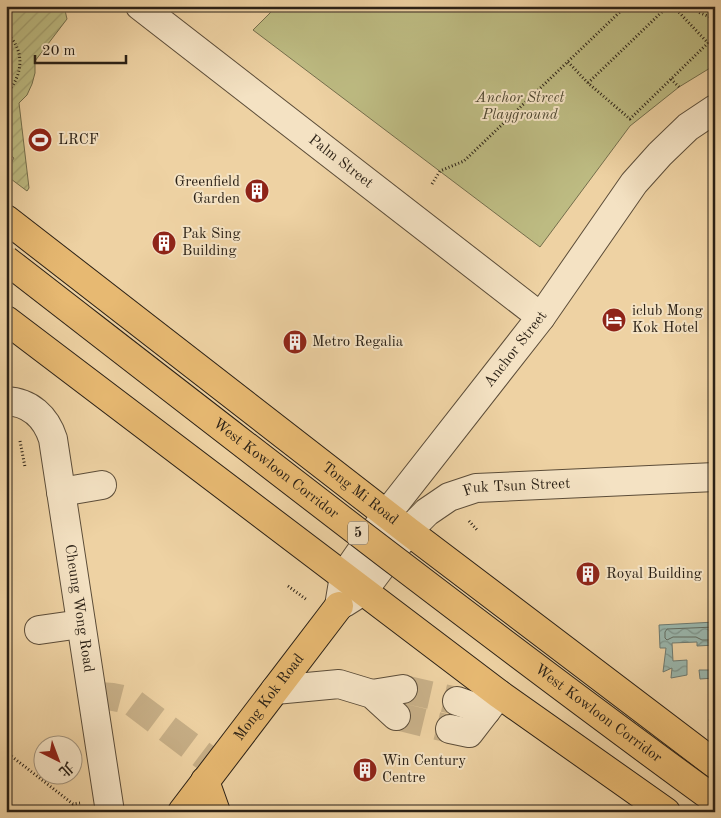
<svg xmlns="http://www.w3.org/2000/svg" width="721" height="818" font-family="'Old Standard TT','Noto Serif TC',serif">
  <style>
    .park { fill: #bdbb82; stroke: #746e4c }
    .garden { fill: url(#garden-furrows); stroke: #746e4c }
    .water { fill: url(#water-waves); stroke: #6e7a70 }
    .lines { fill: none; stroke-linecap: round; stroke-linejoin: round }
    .shore { stroke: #626c61; stroke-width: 1 }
    .minor-tunnel { stroke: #c7af87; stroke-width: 28; stroke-dasharray: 28 14; stroke-linecap: butt }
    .minor-casing { stroke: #5c4d39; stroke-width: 30 }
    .major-casing { stroke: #2b2116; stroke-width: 30 }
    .path { stroke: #2b2116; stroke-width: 3; stroke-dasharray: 1 2.5; stroke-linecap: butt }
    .minor { stroke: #f4e2c3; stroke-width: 28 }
    .major { stroke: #e7b972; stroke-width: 28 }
    .highway-bridge-casing { stroke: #2b2116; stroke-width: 30; stroke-linecap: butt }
    .highway-bridge { stroke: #e7b972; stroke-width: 28 }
    .labels { text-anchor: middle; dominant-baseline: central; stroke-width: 4; stroke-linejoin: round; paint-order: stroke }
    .shield { fill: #f4e2c3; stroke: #675b4a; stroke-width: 1 }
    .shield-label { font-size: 14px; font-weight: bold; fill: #2b2116 }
    .park-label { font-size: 15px; font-style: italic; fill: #504831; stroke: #f4e2c3 }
    .poi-label { font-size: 15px; fill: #2b2116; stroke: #f4e2c3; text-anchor: start }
    .street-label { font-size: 15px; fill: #2b2116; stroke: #f4e2c3 }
  </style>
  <defs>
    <pattern id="garden-furrows" width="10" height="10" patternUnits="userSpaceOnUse" patternTransform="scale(1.25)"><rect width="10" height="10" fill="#bdbb82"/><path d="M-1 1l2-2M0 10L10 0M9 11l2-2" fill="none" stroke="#a3a070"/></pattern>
    <pattern id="water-waves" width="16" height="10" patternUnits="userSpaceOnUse" patternTransform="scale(1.25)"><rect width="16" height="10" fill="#9ab6ac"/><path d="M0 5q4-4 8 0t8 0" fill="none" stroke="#7e948b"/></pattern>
  </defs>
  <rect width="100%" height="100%" fill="#eed2a3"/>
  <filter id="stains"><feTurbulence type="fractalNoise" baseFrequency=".004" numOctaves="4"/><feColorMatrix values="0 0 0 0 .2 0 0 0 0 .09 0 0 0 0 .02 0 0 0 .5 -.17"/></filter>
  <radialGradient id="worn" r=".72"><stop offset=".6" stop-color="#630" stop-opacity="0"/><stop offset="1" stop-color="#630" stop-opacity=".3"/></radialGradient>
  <path class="park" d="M277,6H715V65L679,87L630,126L540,247L253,30Z"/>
  <path class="garden" d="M6,6H64L67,19L35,61V73L32,84L27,95L19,103L29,188L27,191L7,176V169L14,158L6,152Z"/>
  <path class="water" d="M715,622V645L697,646V642L672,643L673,661L687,660V675L671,678L672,668L663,672L666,648H660L659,625Z
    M699,670H715V678L700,679Z"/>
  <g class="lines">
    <path class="shore" d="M715,627L667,629L665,632V638L667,640L673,637H696L702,640H715"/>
    <path class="minor-tunnel" d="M403,689L457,701
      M93,697C108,695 118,697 132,702L217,766
      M396,716L450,729"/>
    <defs>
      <g id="minor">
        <path id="s1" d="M140,6L541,317"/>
        <path id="s2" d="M6,401C30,402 46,417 53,439L110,812"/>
        <path d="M61,492L102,485"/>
        <path id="s3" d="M344,603L363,591L408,531L427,512L449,497L476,488L715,477"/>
        <path id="s4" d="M339,606L344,576L386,515L541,317L634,183L660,154L688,127L715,109"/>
        <path d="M39,630L81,624"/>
        <path d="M275,690L339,684L372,694L396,716"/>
        <path d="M372,694L403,689"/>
        <path d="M457,701L486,711"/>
        <path d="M450,729L469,733L499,694"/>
      </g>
      <g id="major">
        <path id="s5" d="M6,219L408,531L715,764"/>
        <path d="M6,320L499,694L666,812"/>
        <path d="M205,781L216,812"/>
        <path id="s6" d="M182,812L339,606"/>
      </g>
    </defs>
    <use href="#minor" class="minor-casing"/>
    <use href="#major" class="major-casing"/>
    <path class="path" d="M691,6L698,12L715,19
      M6,33C26,50 23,76 6,94
      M568,62L588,83L630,119L708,43L673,6
      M671,79L679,87
      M588,83L668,6
      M432,184L440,171L464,161L626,6
      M20,441L25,467
      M469,521L478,531
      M288,586L307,600
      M709,721L715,720
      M6,752L73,804L80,803"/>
    <use href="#minor" class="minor"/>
    <use href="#major" class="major"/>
    <defs>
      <g id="highway-bridge">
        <path id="s7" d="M6,260C241,442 475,625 715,800"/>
      </g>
    </defs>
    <use href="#highway-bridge" class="highway-bridge-casing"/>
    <use href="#highway-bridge" class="highway-bridge"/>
  </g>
  <defs>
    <symbol id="stadium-disc" viewBox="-11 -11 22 22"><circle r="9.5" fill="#8f2418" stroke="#f4e2c3"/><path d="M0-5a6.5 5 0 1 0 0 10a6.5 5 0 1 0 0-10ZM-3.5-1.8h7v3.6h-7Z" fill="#fff"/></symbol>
    <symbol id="building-disc" viewBox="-11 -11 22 22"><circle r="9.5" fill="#8f2418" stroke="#f4e2c3"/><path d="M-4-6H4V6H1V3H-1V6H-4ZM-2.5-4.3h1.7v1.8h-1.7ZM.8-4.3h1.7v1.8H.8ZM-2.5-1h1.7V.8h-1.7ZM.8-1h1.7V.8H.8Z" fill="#fff"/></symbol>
    <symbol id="hotel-disc" viewBox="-11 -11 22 22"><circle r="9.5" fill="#8f2418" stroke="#f4e2c3"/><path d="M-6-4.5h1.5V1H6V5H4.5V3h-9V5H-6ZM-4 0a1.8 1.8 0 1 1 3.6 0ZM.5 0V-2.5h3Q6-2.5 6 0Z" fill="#fff"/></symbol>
  </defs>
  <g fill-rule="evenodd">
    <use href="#stadium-disc" x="26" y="126" width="28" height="28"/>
    <use href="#building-disc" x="243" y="177" width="28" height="28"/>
    <use href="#building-disc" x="150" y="229" width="28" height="28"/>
    <use href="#hotel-disc" x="600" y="306" width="28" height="28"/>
    <use href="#building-disc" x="281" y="328" width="28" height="28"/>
    <use href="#building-disc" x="574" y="560" width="28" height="28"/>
    <use href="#building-disc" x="351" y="756" width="28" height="28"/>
  </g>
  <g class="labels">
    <rect class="shield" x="348" y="521.5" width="20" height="23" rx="4"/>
    <g class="shield-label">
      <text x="358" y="533">5</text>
    </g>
    <g class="park-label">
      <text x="520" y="98">Anchor Street<tspan x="520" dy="17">Playground</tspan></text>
    </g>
    <g class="poi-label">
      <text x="58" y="140">LRCF</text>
      <text x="240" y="182" text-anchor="end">Greenfield<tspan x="240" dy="17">Garden</tspan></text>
      <text x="182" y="234">Pak Sing<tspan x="182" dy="17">Building</tspan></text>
      <text x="632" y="311">iclub Mong<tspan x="632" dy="17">Kok Hotel</tspan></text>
      <text x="312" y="342">Metro Regalia</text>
      <text x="606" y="574">Royal Building</text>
      <text x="382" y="761">Win Century<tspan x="382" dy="17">Centre</tspan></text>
    </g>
    <g class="street-label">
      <text stroke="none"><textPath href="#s1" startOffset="254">Palm Street</textPath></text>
      <text stroke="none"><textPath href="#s4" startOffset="315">Anchor Street</textPath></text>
      <text stroke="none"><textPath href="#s7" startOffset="341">West Kowloon Corridor</textPath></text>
      <text stroke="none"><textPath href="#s3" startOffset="220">Fuk Tsun Street</textPath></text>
      <text stroke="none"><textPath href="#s5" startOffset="448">Tong Mi Road</textPath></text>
      <text stroke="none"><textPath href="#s2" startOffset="236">Cheung Wong Road</textPath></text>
      <text stroke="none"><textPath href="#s6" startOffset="144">Mong Kok Road</textPath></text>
      <text stroke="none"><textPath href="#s7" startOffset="746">West Kowloon Corridor</textPath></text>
    </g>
  </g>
  <rect width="721" height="818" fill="none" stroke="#eed2a3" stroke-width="25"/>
  <rect x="8" y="8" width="706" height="803" fill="none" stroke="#2b2116" stroke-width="2.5"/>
  <rect x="12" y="12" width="696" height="793" fill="none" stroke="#2b2116"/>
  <g transform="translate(58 760) rotate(138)"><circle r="24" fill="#f4e2c3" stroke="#a4957e"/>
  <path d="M0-4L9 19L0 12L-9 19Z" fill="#8f2418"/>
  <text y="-8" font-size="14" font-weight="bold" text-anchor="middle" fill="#2b2116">北</text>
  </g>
  <path d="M35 55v8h91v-8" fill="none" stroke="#2b2116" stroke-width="2.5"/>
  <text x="42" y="55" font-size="15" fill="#2b2116" stroke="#f4e2c3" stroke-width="4" paint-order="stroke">20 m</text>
  <rect width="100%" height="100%" filter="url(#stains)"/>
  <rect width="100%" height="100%" fill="url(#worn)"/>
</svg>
